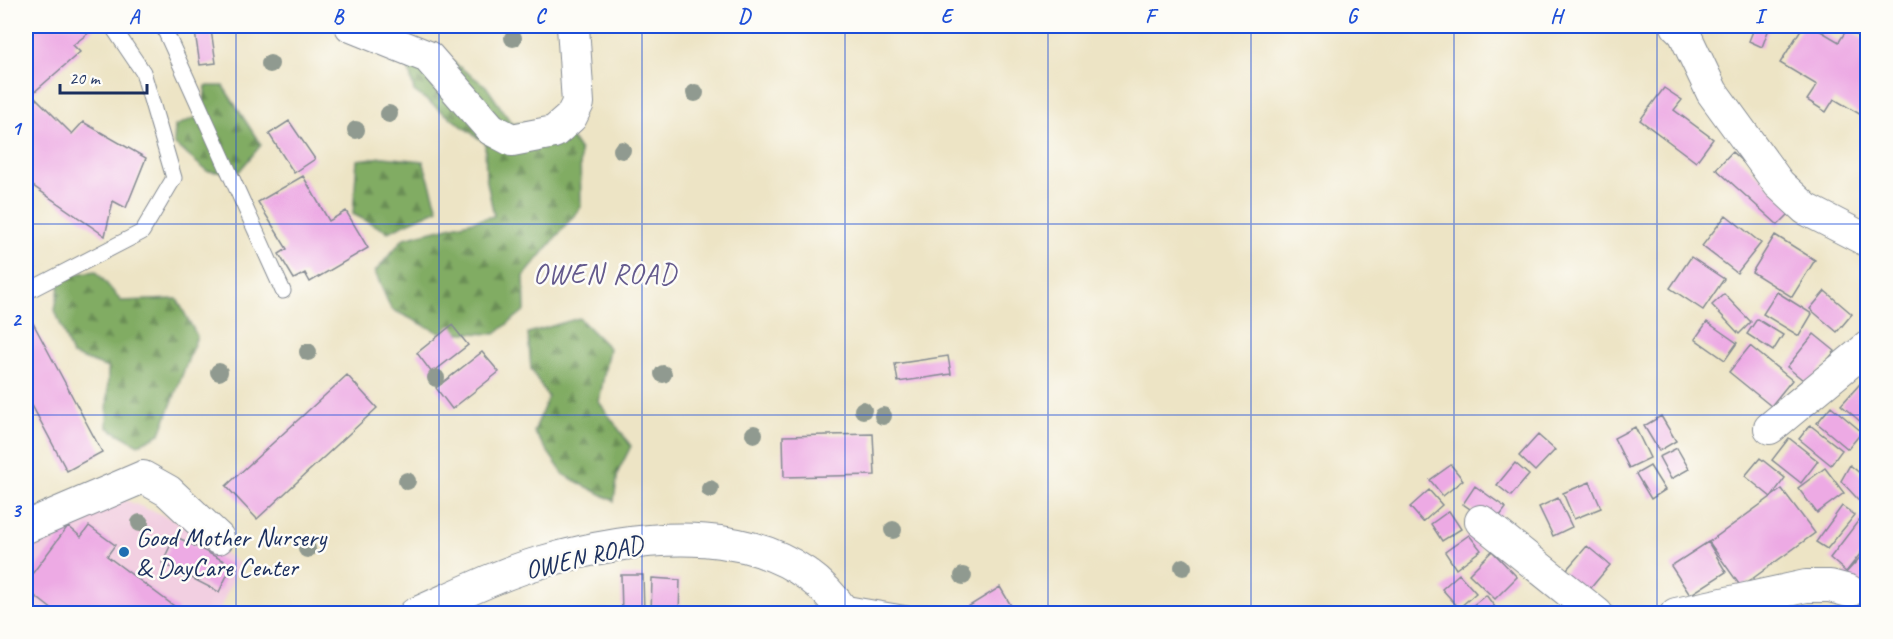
<svg xmlns="http://www.w3.org/2000/svg" width="1893" height="639" font-family="Caveat,sans-serif">
  <style>
    .built { fill: #f2cfe1 }
    .forest { fill: url(#forest-firs); stroke: #4e6e60; stroke-width: 1.5 }
    .building { fill: #edaae4 }
    .lines { fill: none; stroke-linecap: round; stroke-linejoin: round }
    .service-casing { stroke: #848a92; stroke-width: 17 }
    .minor-casing { stroke: #848a92; stroke-width: 34 }
    .service { stroke: #fff; stroke-width: 15 }
    .minor { stroke: #fff; stroke-width: 32 }
    .tree { fill: #909a90 }
    .grid { fill: none; stroke: #1d4ed8; stroke-width: 1.5; stroke-opacity: 0.55 }
    .poi-dot { fill: #1f6fb2; stroke: #fdfcf7; stroke-width: 2 }
    .labels { text-anchor: middle; dominant-baseline: central; stroke-width: 5; stroke-linejoin: round; paint-order: stroke }
    .poi-label { font-size: 26px; fill: #1b2f5e; stroke: #fdfcf7; text-anchor: start }
    .street-label { font-size: 26px; fill: #1b2f5e; stroke: #fdfcf7 }
    .quarter-label { font-size: 28px; letter-spacing: 1.5px; fill: #645a8d; stroke: #fdfcf7 }
    .neatline { fill: none; stroke: #1d4ed8; stroke-width: 2 }
    .grid-label { font-size: 20px; text-anchor: middle; font-weight: bold; fill: #1d4ed8 }
  </style>
  <defs>
    <pattern id="forest-firs" width="22" height="20" patternUnits="userSpaceOnUse" patternTransform="scale(1.5)"><rect width="22" height="20" fill="#81ac63"/><path d="M5 1l3.5 6h-7zM16 11l3.5 6h-7z" fill="#698c55"/></pattern>
  </defs>
  <rect width="100%" height="100%" fill="#fdfcf7"/>
  <filter id="ink" filterUnits="userSpaceOnUse"><feTurbulence type="fractalNoise" baseFrequency=".0167" numOctaves="2"/><feDisplacementMap in="SourceGraphic" scale="12" xChannelSelector="R" yChannelSelector="G"/><feConvolveMatrix kernelMatrix="1 2 1 2 8 2 1 2 1" color-interpolation-filters="sRGB"/></filter>
  <filter id="wash" filterUnits="userSpaceOnUse"><feTurbulence type="fractalNoise" baseFrequency=".008" numOctaves="4" result="noise"/><feDisplacementMap in="SourceGraphic" scale="24" xChannelSelector="R" yChannelSelector="G"/><feGaussianBlur stdDeviation="1.35" result="paint"/><feColorMatrix in="noise" values="0 0 0 0 0 0 0 0 0 0 0 0 0 0 0 0 0 1.4 0 .05"/><feComposite in="paint" operator="in"/></filter>
  <g filter="url(#wash)">
    <rect width="100%" height="100%" fill="#ede4c5"/>
    <path class="built" d="M125,500L180,522L240,564L218,613L26,614V541Z"/>
    <path class="forest" d="M433,48L486,86L512,124L558,118L580,151L581,207L524,276L525,310L495,334L438,332L391,309L375,272L404,238L494,216L486,177L485,143L414,91L407,62Z
      M206,86H223L261,145L237,174L207,171L174,144L175,126L202,115Z
      M383,157L423,161L438,209L388,232L353,214L357,160Z
      M96,271L121,301L177,299L197,336L160,434L138,445L107,427L108,368L72,355L55,310L61,276Z
      M579,318L609,348L599,402L631,446L618,472L614,501L564,475L534,432L548,397L531,369L528,333Z"/>
    <g id="blocks">
      <path class="building" d="M26,26H93L95,28L73,45L80,52L32,94L72,134L83,122L146,158L126,208L113,201L105,236L26,181Z
        M1755,26H1770L1762,47L1749,41Z
        M1803,26H1812L1839,42L1847,29L1868,42L1864,55L1868,58V119L1834,99L1826,112L1807,100L1817,85L1780,63Z
        M211,30L216,63L200,65L195,32Z
        M1664,88L1682,100L1674,110L1713,139L1696,162L1640,120Z
        M289,121L315,159L294,173L269,134Z
        M1732,152L1794,209L1778,225L1716,169Z
        M303,176L329,221L346,211L368,248L310,282L305,273L294,279L279,254L287,249L258,202Z
        M1726,215L1761,243L1737,273L1702,246Z
        M1775,235L1815,260L1792,297L1752,272Z
        M1691,257L1724,279L1703,310L1670,288Z
        M1825,291L1852,314L1837,332L1810,309Z
        M1777,292L1812,314L1799,336L1763,314Z
        M1724,294L1751,322L1739,334L1712,305Z
        M1757,319L1783,335L1773,351L1747,334Z
        M1707,322L1737,343L1725,360L1695,339Z
        M33,323L102,452L67,471L26,394V327Z
        M452,325L468,345L432,373L417,353Z
        M1814,334L1835,351L1808,384L1787,367Z
        M1750,346L1792,380L1771,406L1729,372Z
        M482,352L499,372L452,409L436,388Z
        M948,356L951,374L898,382L895,364Z
        M347,375L377,408L257,519L226,486Z
        M1868,375V428L1841,405Z
        M1831,406L1862,432L1848,449L1817,423Z
        M1661,416L1676,441L1659,451L1644,426Z
        M1810,425L1842,450L1831,465L1799,439Z
        M1635,427L1650,458L1629,468L1614,438Z
        M873,434L875,475L784,477L783,436Z
        M1538,435L1555,450L1535,471L1519,456Z
        M1789,438L1818,461L1801,483L1772,460Z
        M1677,448L1689,469L1671,479L1659,457Z
        M1760,458L1785,478L1771,497L1745,476Z
        M1515,463L1529,475L1511,496L1497,485Z
        M1451,465L1463,480L1443,496L1430,480Z
        M1850,465L1868,480L1867,509L1841,481Z
        M1650,466L1665,490L1651,499L1636,474Z
        M1825,468L1844,493L1817,513L1798,488Z
        M1590,482L1601,508L1574,519L1563,493Z
        M1475,486L1506,508L1493,525L1463,504Z
        M1782,489L1815,533L1741,587L1709,542Z
        M1429,490L1442,505L1423,522L1410,507Z
        M1558,498L1572,527L1553,536L1539,507Z
        M1842,506L1855,515L1827,549L1816,542Z
        M1449,511L1461,529L1442,541L1431,524Z
        M1862,516L1868,520V544L1846,572L1830,558Z
        M68,526L81,537L89,526L115,545L107,556L178,609L175,614H58L26,589V582Z
        M1469,535L1481,550L1456,569L1445,552Z
        M175,536L232,565L219,592L162,563Z
        M1708,542L1726,572L1690,595L1671,566Z
        M1587,546L1610,565L1584,596L1561,576Z
        M1868,549V590L1865,593L1844,575Z
        M1492,551L1517,577L1495,599L1469,574Z
        M1459,574L1476,593L1459,608L1442,589Z
        M621,575H643L644,614H622Z
        M652,578L680,580L679,614H651Z
        M1000,587L1016,614H969L966,608Z
        M1486,595L1500,614H1462Z"/>
    </g>
  </g>
  <g filter="url(#ink)">
    <use href="#blocks" fill-opacity="0" stroke="#848a92" stroke-width="1.5"/>
    <g class="lines">
      <defs>
        <path id="service" d="M163,26L283,291
          M26,292L142,232L174,178L143,72L112,26
          M837,602L907,614"/>
        <path id="minor" d="M351,26L428,57L491,129L512,140L554,132L571,117L578,103L573,26
          M1677,26L1684,33L1712,92L1779,184L1806,209L1868,241
          M1770,428L1868,347
          M1481,521L1597,614
          M26,527L143,477L168,491L218,538
          M415,614C456,596 499,574 542,562C639,534 779,515 845,614
          M1676,614L1806,586H1830L1849,591"/>
      </defs>
      <use href="#service" class="service-casing"/>
      <use href="#minor" class="minor-casing"/>
      <use href="#service" class="service"/>
      <use href="#minor" class="minor"/>
    </g>
    <g class="tree">
      <circle cx="513" cy="38" r="9"/>
      <circle cx="270" cy="64" r="9"/>
      <circle cx="695" cy="93" r="9"/>
      <circle cx="389" cy="114" r="9"/>
      <circle cx="356" cy="130" r="9"/>
      <circle cx="622" cy="150" r="9"/>
      <circle cx="308" cy="352" r="9"/>
      <circle cx="219" cy="372" r="9"/>
      <circle cx="663" cy="374" r="9"/>
      <circle cx="436" cy="378" r="9"/>
      <circle cx="863" cy="410" r="9"/>
      <circle cx="883" cy="416" r="9"/>
      <circle cx="754" cy="434" r="9"/>
      <circle cx="407" cy="481" r="9"/>
      <circle cx="710" cy="489" r="9"/>
      <circle cx="140" cy="523" r="9"/>
      <circle cx="893" cy="530" r="9"/>
      <circle cx="307" cy="549" r="9"/>
      <circle cx="1183" cy="567" r="9"/>
      <circle cx="963" cy="576" r="9"/>
    </g>
  </g>
  <path class="grid" d="M236,26V614M439,26V614M642,26V614M845,26V614M1048,26V614M1251,26V614M1454,26V614M1657,26V614M26,224H1868M26,415H1868"/>
  <circle class="poi-dot" cx="124" cy="552" r="6"/>
  <g class="labels">
    <g class="poi-label">
      <text x="136" y="537">Good Mother Nursery<tspan x="136" dy="30">&amp; DayCare Center</tspan></text>
    </g>
    <g class="street-label">
      <text transform="translate(584 557) rotate(-13)">OWEN ROAD</text>
    </g>
    <g class="quarter-label">
      <text x="605" y="273">OWEN ROAD</text>
    </g>
  </g>
  <rect width="1893" height="639" fill="none" stroke="#fdfcf7" stroke-width="66"/>
  <path d="M60 84v9h87v-9" fill="none" stroke="#1b2f5e" stroke-width="3"/>
  <text x="69" y="84" font-size="18" fill="#1b2f5e" stroke="#fdfcf7" stroke-width="4.5" paint-order="stroke">20 m</text>
  <rect x="33" y="33" width="1827" height="573" class="neatline"/>
  <g class="grid-label">
    <text x="134" y="23">A</text>
    <text x="338" y="23">B</text>
    <text x="540" y="23">C</text>
    <text x="744" y="23">D</text>
    <text x="946" y="23">E</text>
    <text x="1150" y="23">F</text>
    <text x="1352" y="23">G</text>
    <text x="1556" y="23">H</text>
    <text x="1759" y="23">I</text>
    <text x="16" y="135">1</text>
    <text x="16" y="326">2</text>
    <text x="16" y="517">3</text>
  </g>
</svg>
